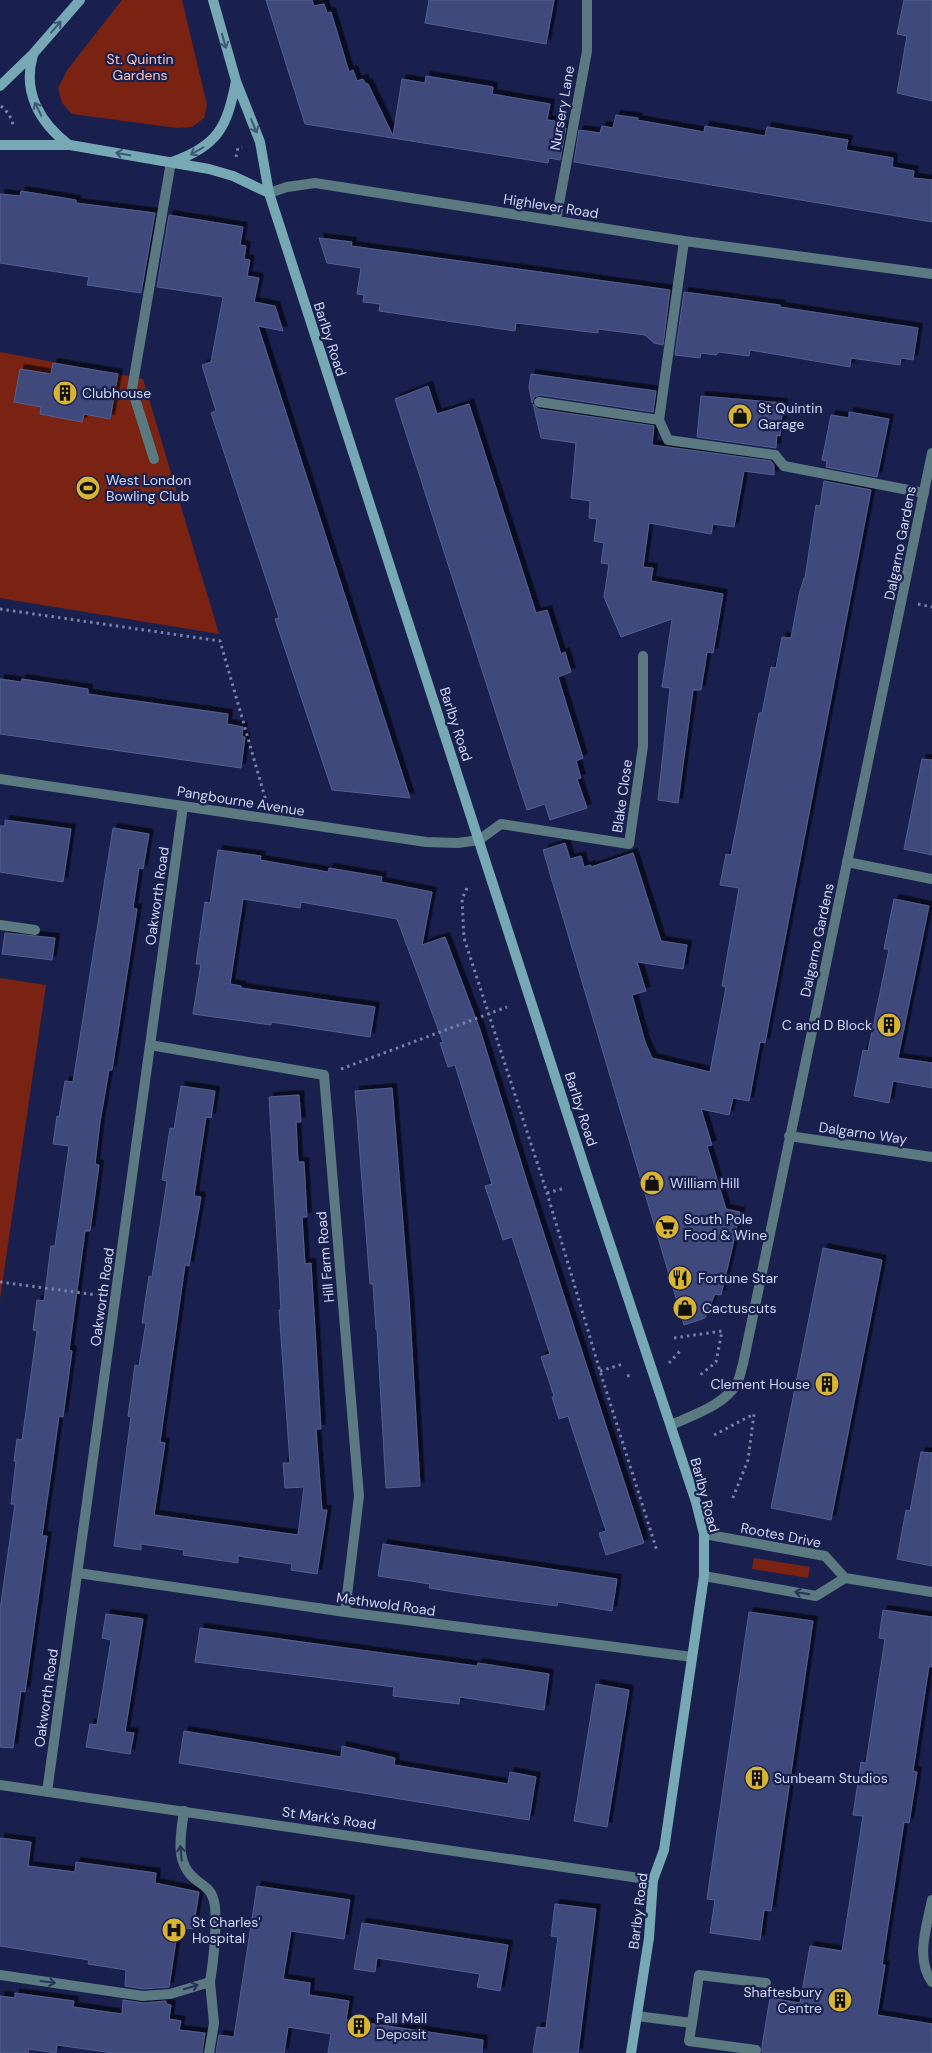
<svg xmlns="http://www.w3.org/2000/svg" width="932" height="2053" font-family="'DM Sans',sans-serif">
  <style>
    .green { fill: #7b2313 }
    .building { fill: #3f4a7b; stroke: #525e91; filter: url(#shadow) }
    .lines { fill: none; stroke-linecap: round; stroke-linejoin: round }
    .path { stroke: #7980a5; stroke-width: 3; stroke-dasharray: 2.5 4; stroke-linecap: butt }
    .lane { stroke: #5a7980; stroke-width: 10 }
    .street { stroke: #5a7980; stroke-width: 10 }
    .secondary { stroke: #76a9b4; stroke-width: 10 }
    .oneway { stroke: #3e5776 }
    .oneway2 { stroke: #263257 }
    .labels { text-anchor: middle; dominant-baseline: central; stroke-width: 4.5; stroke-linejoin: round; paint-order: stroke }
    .park-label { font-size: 14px; fill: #fcc4b8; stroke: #19204d }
    .street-label { font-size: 14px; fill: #cfd7f5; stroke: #19204d }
    .poi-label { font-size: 14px; fill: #cfd7f5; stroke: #19204d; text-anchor: start }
  </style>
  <defs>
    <filter id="shadow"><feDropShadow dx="4.5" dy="-4.5" stdDeviation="0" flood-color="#0009"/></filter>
  </defs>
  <rect width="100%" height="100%" fill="#19204d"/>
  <path class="green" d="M122,0H182L207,105L204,118L192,127L177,128L72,114L62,103L58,88L68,69Z
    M0,352L143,379L219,634L0,598Z
    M0,978L46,985L0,1299Z
    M754,1558L810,1567L808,1578L752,1569Z"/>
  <path class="building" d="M266,0H312L314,6L324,4L327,13L331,12L349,72L353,70L357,81L363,79L365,83L368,84L393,136L402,79L425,83L426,76L493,87L492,94L550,104L547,120L555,121L554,127L566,128L560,160L549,158L548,163L305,124Z
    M429,0H554L546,44L425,23Z
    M904,0H932V101L897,93L907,36L897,34Z
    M616,115L638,118L637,120L704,132L705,126L765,136L767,127L848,140L846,150L893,158L892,167L914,171L913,178L932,180V222L574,162L579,130L600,133L602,126L613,128Z
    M21,191L76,200V203L155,213L141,293L87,285L89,277L0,263V194L20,196Z
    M169,215L243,227L240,245L246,246L244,259L250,260L247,276L259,278L254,302L275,306L283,331L258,326L410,798L332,790L275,619L279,618L211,413L216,411L202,365L211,362L223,297L157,287Z
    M319,238L352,242L351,246L670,290L663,345L654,343L645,335L598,329V333L516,323L515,331L379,311L380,304L363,302L364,295L357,294L361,268L327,263Z
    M684,292L780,305V307L918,328L913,360L901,358L900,365L851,358L850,367L750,350L749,356L719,352L716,355L701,353L700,358L675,355Z
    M53,363L118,374L110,419L84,414L82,422L40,414L41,407L14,402L20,369L51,374Z
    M531,374L656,391L653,412L540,395L534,397L532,403L529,387Z
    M428,386L437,414L469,404L536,613L547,610L561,654L565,652L571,672L558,677L583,758L576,761L581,778L577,779L587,808L550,820L545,804L527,810L395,399Z
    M701,396L783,403L780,436L777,435L776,448L697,437Z
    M533,404L538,409L654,426L652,445L771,461L774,465V475L744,471L734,527L713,524L711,534L649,523L643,567L653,568L651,581L723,594L713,653L707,652L701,690H693L678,803L658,800L670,688L662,687L672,619L621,637L604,597L609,564L601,563L604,543L594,541L597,519L589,518L590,501L571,498L576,443L541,438Z
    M849,412L889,419L877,477L826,467L827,461L822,460L831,415L849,418Z
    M824,481L871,490L765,1043L760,1042L749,1101L733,1098L729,1115L701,1109L712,1145L707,1146L726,1209L740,1212L731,1253L721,1295L715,1294L705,1318L684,1325L543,850L565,843L570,859L581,856L584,867L591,865V867L633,853L661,941L687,945L683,969L637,962L646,991L632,995L645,1042L652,1058L710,1072L726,987L722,986L739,888L720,885L726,854L731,855L759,713H762L771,667L776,668L782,637L791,638L799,595L804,578H805L816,505L820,506Z
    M0,679L21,682L22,679L88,689V694L228,714L227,724L243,727L242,737H245L241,768L0,734Z
    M922,759L932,760V855L904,849Z
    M5,820L71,829L63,882L0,872V826H5Z
    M113,828L149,834L143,869L139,868L133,908L137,909L112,1070H109L100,1122L95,1164L99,1165L90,1231H85L69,1350L72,1351L63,1417L59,1416L52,1466L42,1536H47L25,1692L21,1691L13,1748L0,1747V1610L15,1504H11L16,1461H14L17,1439L22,1440L37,1331L33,1330L37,1300L44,1301L51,1246H55L69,1146L53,1144L57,1116L59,1117L65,1081L73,1082Z
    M218,850L261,856L260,860L328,872L329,868L382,877L381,882L432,892L422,945L445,937L480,1030L528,1185L644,1543L606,1555L599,1533L606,1531L568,1416L559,1419L552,1397L554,1396L541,1357L550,1354L512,1237L503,1240L485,1186L492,1184L455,1065L448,1067L440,1043L443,1042L397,919L301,902L300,908L243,899L230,984L241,986V988L375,1007L370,1037L271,1022V1025L193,1014L201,964H196L205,902L210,903Z
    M894,899L929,906L898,1058L932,1063V1088L893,1081L889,1103L854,1096L863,1050L868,1051L889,949H884Z
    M5,933L55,938L52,960L2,954Z
    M181,1086L215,1091L211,1118L206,1117L194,1196L201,1197L189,1266L185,1265L160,1442L165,1443L154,1515L298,1535L304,1487L285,1488L283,1463H290L279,1310H281L269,1097L299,1095L301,1122H296L298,1162H304L307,1217H302L305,1264L311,1263L321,1429H316L322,1510H327L317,1574L291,1570L292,1564L238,1556V1563L183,1555L184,1550L141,1544V1550L114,1546L131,1417L128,1416L135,1365L139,1366L146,1323H142L149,1276L152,1277L167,1181L162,1180L170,1128L174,1129Z
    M392,1088L409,1298L420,1486L386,1488L377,1330H376L373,1284H370L355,1091Z
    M823,1248L882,1260L831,1520L771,1508Z
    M921,1452L932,1453V1566L897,1559L906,1510L910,1511Z
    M383,1544L617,1579L612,1611L558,1602L557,1606L474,1595L429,1588L430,1584L378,1576Z
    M883,1610L932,1617V1667L929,1666L913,1771L917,1772L909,1823L904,1822L882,1965H885L877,2015L932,2024V2053H762V2046L770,1998L800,2003L810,1946L842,1951L863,1816L853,1815L861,1762L866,1763L885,1639L879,1638Z
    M749,1612L813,1621L771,1911L764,1910L760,1940L710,1933L715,1900L707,1899Z
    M106,1614L143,1619L125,1732L134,1733L130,1754L86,1747L90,1724L97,1725L111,1640L102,1638Z
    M200,1628L477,1666L478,1663L549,1674L544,1710L460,1697L459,1704L393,1696L394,1687L195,1662Z
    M596,1684L629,1690L607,1827L574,1821Z
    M184,1731L341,1757L342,1746L395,1758L394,1765L508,1784L510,1772L536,1777L529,1820L179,1763Z
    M0,1838L31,1842L28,1866L75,1872L76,1862L156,1873L155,1883L199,1892L193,1929L178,1927L169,1987L143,1989L125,1986L126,1970L88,1964L89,1960L0,1946Z
    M257,1886L350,1900L344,1939L291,1931L283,1979L310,1983L309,1995L349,2001L346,2020L483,2040L482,2053H328L331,2034L288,2027L284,2053H216L219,2035L234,2037Z
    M555,1904L596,1909L578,2053H533L537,2027L546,2028L558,1937L551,1936Z
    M362,1923L508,1945L500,1991L477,1987L480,1974L377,1958L375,1972L354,1969Z
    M15,1993L74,2001L73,2007L122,2014L123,2000L143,2003L166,2001V2004L171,2005L169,2019L181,2021L179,2030L205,2033L202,2053H113L57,2045L56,2053L29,2049L28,2053H0V1996L15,1998Z"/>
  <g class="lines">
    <path class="path" d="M1,106C7,111 13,119 13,127
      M236,157L238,148L242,147
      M918,604L932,607
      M0,609L220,641L266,801
      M467,888L462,899L464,938L547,1193L600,1371L657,1551
      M341,1069L507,1007
      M547,1193L565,1188
      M0,1282L97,1295
      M674,1338L722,1331L716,1362L699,1376
      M669,1363L681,1350
      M600,1371L623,1364
      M627,1376L633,1375
      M714,1435L754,1414L748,1460L732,1500"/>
    <path class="lane" d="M539,402L659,420L668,440L775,455L784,466L924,493
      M659,420L684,241
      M154,459L132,389L171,162
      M847,862L932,879
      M0,925L35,930
      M0,1975L143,1996L170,1994L210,1982C213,1964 219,1913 213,1898C210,1888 202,1885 195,1879C174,1862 181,1834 184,1811
      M637,2016L692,2023L699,1975L766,1983
      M692,2023L689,2041L756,2050
      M209,2053L214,2023L210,1982"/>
    <path class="street" d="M269,193L287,187L315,183L684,241L932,274
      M556,220L587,51V0
      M0,779L426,842L458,843L479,840L501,824L629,844L643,746V656
      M150,1045L324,1075L359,1496L345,1612
      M789,1136L932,1157
      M671,1425C693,1415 725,1405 737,1383C740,1378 741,1370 743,1364L932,453
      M704,1534L825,1556L845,1578L932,1592
      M78,1573L345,1612L692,1657
      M704,1576L816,1596L845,1578
      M0,1785L653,1880
      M47,1792L183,806
      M932,1900C927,1925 915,1959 932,1982"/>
    <path class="secondary" d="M213,0L236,81L260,142L269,193L589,1181L696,1502L704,1534V1576L664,1850L653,1880L649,1938L631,2053
      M33,55C22,92 40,123 69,145
      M0,86L33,54L80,0
      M0,145H70L209,169L233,176L269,193
      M172,162C218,146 227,127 236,81"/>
  </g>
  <defs><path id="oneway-shaft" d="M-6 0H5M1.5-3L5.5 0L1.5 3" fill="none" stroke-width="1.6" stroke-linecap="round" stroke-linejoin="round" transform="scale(1.25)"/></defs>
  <g class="oneway">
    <use href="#oneway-shaft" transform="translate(56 27) rotate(-49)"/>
    <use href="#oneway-shaft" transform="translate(224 41) rotate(74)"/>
    <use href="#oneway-shaft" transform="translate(38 109) rotate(-116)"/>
    <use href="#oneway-shaft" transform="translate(254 126) rotate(68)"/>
    <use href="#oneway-shaft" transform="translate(197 151) rotate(150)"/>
    <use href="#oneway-shaft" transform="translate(123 154) rotate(-170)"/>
  </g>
  <g class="oneway2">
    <use href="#oneway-shaft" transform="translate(802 1593) rotate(-170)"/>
    <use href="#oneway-shaft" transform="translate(181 1853) rotate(-95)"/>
    <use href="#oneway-shaft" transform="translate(48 1982) rotate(8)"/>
    <use href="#oneway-shaft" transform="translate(191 1987) rotate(-17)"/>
  </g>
  <defs>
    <symbol id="building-disc" viewBox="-11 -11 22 22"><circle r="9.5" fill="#d8b434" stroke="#19204d"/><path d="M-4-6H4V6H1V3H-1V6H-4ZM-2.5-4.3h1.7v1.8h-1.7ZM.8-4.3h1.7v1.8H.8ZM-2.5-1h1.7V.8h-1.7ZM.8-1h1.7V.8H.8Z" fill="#111"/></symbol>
    <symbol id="shop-disc" viewBox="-11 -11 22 22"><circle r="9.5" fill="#d8b434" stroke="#19204d"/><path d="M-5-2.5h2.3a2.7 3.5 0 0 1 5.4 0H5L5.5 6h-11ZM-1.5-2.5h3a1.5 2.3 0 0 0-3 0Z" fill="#111"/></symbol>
    <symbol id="stadium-disc" viewBox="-11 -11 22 22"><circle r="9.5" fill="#d8b434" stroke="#19204d"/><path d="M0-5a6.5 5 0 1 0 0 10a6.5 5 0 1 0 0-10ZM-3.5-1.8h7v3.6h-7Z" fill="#111"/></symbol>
    <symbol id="supermarket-disc" viewBox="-11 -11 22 22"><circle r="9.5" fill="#d8b434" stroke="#19204d"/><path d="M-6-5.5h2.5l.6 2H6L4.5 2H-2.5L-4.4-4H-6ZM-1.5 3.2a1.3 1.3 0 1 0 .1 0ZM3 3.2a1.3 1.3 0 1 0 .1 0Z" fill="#111"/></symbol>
    <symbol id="restaurant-disc" viewBox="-11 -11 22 22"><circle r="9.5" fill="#d8b434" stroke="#19204d"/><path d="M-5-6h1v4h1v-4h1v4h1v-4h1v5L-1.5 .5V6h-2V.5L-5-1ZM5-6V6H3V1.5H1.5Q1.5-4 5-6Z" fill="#111"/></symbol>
    <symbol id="hospital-disc" viewBox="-11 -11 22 22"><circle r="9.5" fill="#d8b434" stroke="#19204d"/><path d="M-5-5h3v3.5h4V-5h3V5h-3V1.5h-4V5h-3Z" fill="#111"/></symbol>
  </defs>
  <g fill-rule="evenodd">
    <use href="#building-disc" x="51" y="379" width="28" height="28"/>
    <use href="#shop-disc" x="726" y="402" width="28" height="28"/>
    <use href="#stadium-disc" x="74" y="474" width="28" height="28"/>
    <use href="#building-disc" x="875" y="1011" width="28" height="28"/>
    <use href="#shop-disc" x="638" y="1169" width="28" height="28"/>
    <use href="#supermarket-disc" x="653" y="1213" width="28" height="28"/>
    <use href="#restaurant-disc" x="666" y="1264" width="28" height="28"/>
    <use href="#shop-disc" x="671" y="1294" width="28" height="28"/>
    <use href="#building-disc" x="813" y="1370" width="28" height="28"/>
    <use href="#building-disc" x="743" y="1764" width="28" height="28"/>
    <use href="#hospital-disc" x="160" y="1916" width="28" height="28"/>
    <use href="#building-disc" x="826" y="1986" width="28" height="28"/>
    <use href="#building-disc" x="345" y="2012" width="28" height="28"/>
  </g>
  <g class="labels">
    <g class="park-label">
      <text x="140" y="59">St. Quintin<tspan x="140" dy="16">Gardens</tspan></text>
    </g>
    <g class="street-label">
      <text transform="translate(562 108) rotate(-80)">Nursery Lane</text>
      <text transform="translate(551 206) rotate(9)">Highlever Road</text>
      <text transform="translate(330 339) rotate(72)">Barlby Road</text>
      <text transform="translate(900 543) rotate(-79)">Dalgarno Gardens</text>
      <text transform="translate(456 724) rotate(72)">Barlby Road</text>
      <text transform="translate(622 796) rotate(-82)">Blake Close</text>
      <text transform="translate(241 801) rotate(9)">Pangbourne Avenue</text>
      <text transform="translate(157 896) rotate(-82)">Oakworth Road</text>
      <text transform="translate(817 940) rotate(-78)">Dalgarno Gardens</text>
      <text transform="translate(581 1109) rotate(72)">Barlby Road</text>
      <text transform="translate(863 1133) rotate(8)">Dalgarno Way</text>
      <text transform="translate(325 1257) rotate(-95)">Hill Farm Road</text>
      <text transform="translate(102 1297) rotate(-82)">Oakworth Road</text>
      <text transform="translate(705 1495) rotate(75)">Barlby Road</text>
      <text transform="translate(781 1535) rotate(11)">Rootes Drive</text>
      <text transform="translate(386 1604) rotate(8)">Methwold Road</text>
      <text transform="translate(46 1698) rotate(-82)">Oakworth Road</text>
      <text transform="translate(329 1818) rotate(8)">St Mark's Road</text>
      <text transform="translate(638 1911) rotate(-83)">Barlby Road</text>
    </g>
    <g class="poi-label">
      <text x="82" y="393">Clubhouse</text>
      <text x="758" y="408">St Quintin<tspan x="758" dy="16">Garage</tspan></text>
      <text x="106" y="480">West London<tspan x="106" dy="16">Bowling Club</tspan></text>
      <text x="872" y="1025" text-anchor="end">C and D Block</text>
      <text x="670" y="1183">William Hill</text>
      <text x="684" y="1219">South Pole<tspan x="684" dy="16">Food &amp; Wine</tspan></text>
      <text x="698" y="1278">Fortune Star</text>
      <text x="702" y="1308">Cactuscuts</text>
      <text x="810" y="1384" text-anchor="end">Clement House</text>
      <text x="774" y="1778">Sunbeam Studios</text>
      <text x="192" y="1922">St Charles'<tspan x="192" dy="16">Hospital</tspan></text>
      <text x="822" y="1992" text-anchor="end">Shaftesbury<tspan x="822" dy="16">Centre</tspan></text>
      <text x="376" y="2018">Pall Mall<tspan x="376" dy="16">Deposit</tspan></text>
    </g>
  </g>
</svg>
